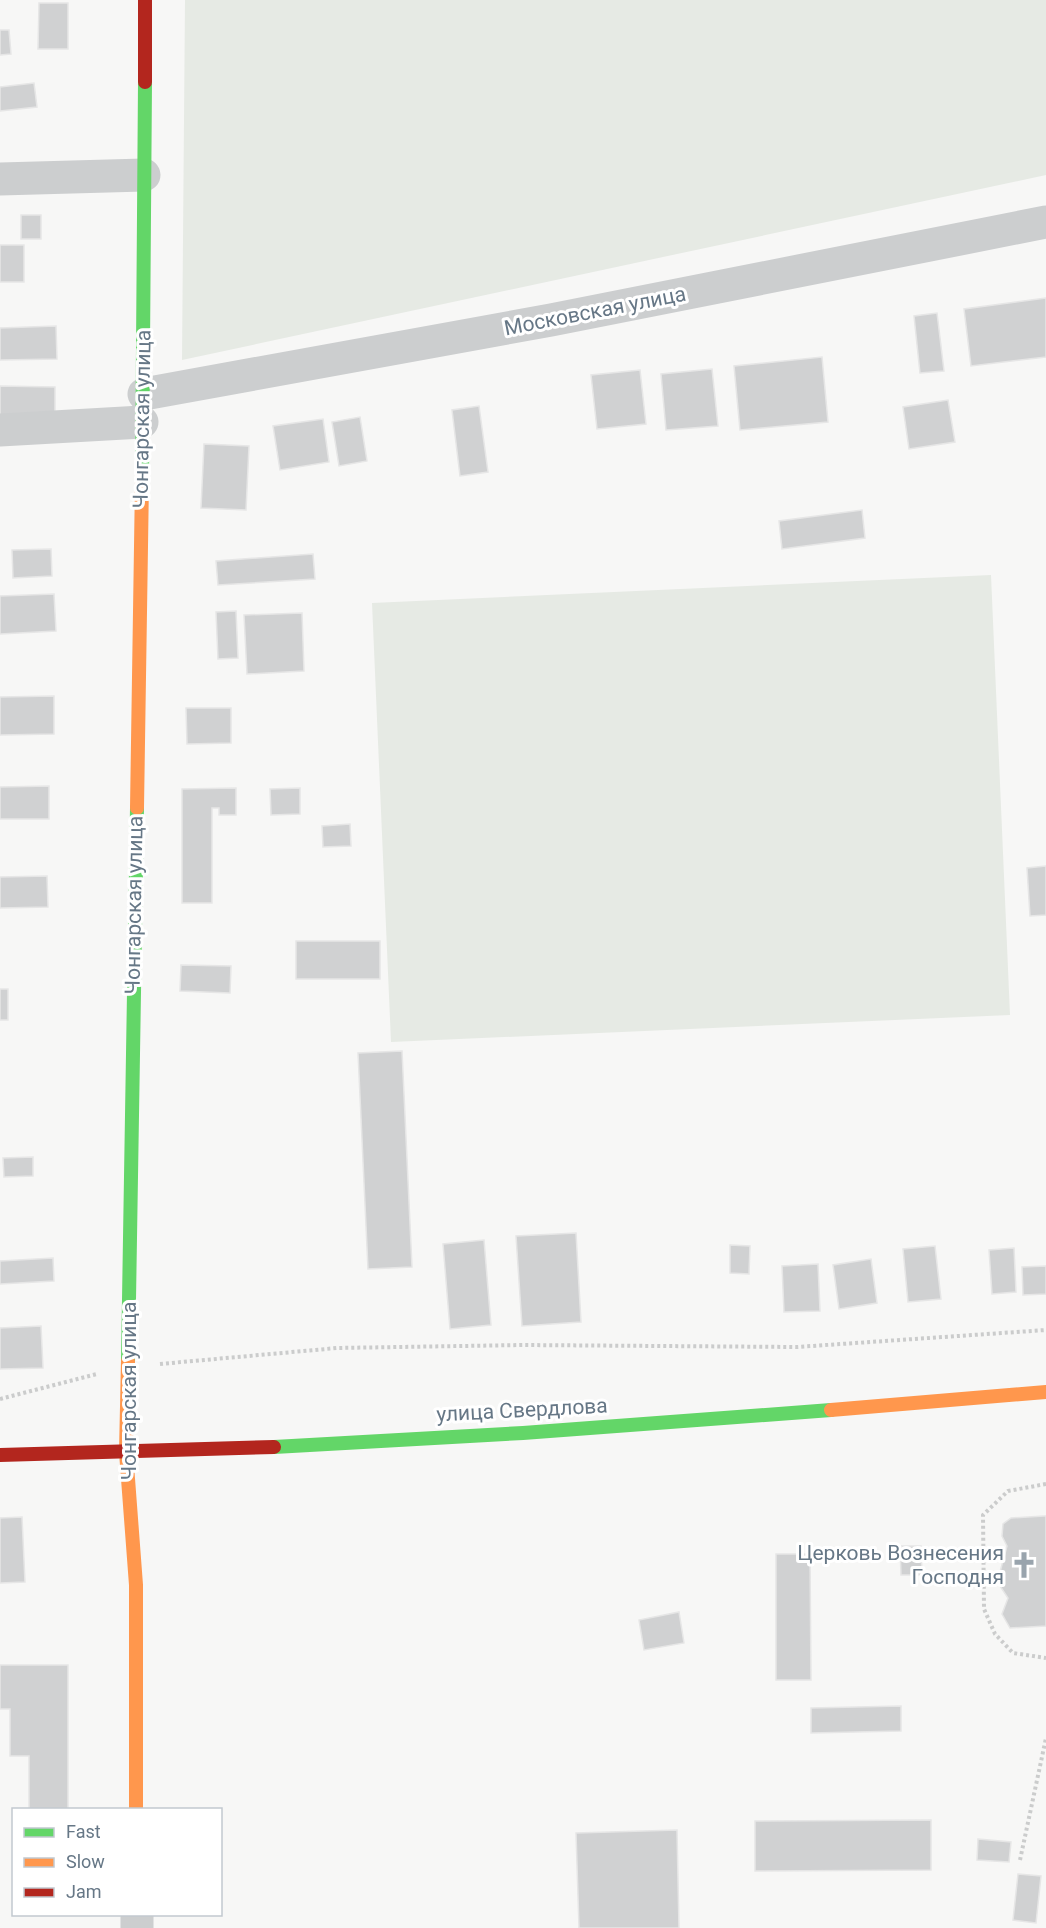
<svg xmlns="http://www.w3.org/2000/svg" width="1046" height="1928" font-family="Roboto,sans-serif">
  <style>
    .green { fill: #e6eae4 }
    .building { fill: #d0d1d2; stroke: #e6e6e6; stroke-width: 1.5 }
    .lines { fill: none; stroke-linecap: round; stroke-linejoin: round }
    .path { stroke: #cbcccc; stroke-width: 4; stroke-dasharray: 3 3; stroke-linecap: butt }
    .street { stroke: #cccecf; stroke-width: 33 }
    .fast { stroke: #63d668; stroke-width: 14 }
    .slow { stroke: #ff974d; stroke-width: 14 }
    .jam { stroke: #b3261e; stroke-width: 14 }
    .labels { text-anchor: middle; dominant-baseline: central; stroke-width: 6; stroke-linejoin: round; paint-order: stroke }
    .street-label { font-size: 21px; fill: #667786; stroke: #fff }
    .poi-label { font-size: 21px; fill: #667786; stroke: #fff; text-anchor: end }
  </style>
  <rect width="100%" height="100%" fill="#f7f7f6"/>
  <path class="green" d="M185,0H1046V175L182,360Z
    M991,575L1010,1015L391,1042L372,603Z"/>
  <path class="building" d="M39,3H68V49H38Z
    M0,30H9L11,54L0,55Z
    M34,83L37,107L0,111V87Z
    M21,215H41V239H21Z
    M0,245H24V282H0Z
    M1046,298V357L971,366L964,309Z
    M937,313L944,371L920,373L914,316Z
    M56,326L57,359L0,360V328Z
    M822,357L828,422L740,430L734,366Z
    M712,369L718,426L666,430L661,374Z
    M640,370L646,424L597,429L591,375Z
    M0,386L55,387V417H0Z
    M948,400L955,442L909,449L903,407Z
    M479,406L488,472L460,476L452,410Z
    M360,417L367,461L339,466L332,422Z
    M323,419L329,462L280,470L273,426Z
    M204,444L249,446L246,510L201,508Z
    M862,510L865,538L782,549L779,521Z
    M51,549L52,576L13,578L12,550Z
    M313,554L315,579L218,585L216,561Z
    M54,594L56,631L0,634V596Z
    M236,611L238,658L218,659L216,612Z
    M302,613L304,671L247,674L244,615Z
    M54,696V734L0,735V697Z
    M186,708H231V743L187,744Z
    M49,786V819H0V787Z
    M236,788V815H219V808H212V903H182V789Z
    M300,788V814L271,815L270,789Z
    M350,824L351,846L323,847L322,826Z
    M1046,866V915L1030,916L1027,868Z
    M47,876L48,907L0,908V877Z
    M296,941H380V979H296Z
    M181,965L231,966L230,993L180,991Z
    M0,989H8V1020H0Z
    M402,1051L412,1267L368,1269L358,1053Z
    M33,1157V1176L4,1177L3,1158Z
    M576,1233L581,1322L522,1326L516,1236Z
    M484,1240L491,1325L450,1329L443,1244Z
    M730,1245L750,1246L749,1274L730,1273Z
    M935,1246L941,1299L908,1302L903,1249Z
    M1014,1248L1016,1292L992,1294L989,1250Z
    M53,1258L54,1281L0,1284V1261Z
    M871,1259L877,1303L839,1309L833,1265Z
    M818,1264L820,1311L784,1312L782,1266Z
    M1046,1266V1294L1023,1295L1022,1267Z
    M41,1326L43,1368L0,1369V1328Z
    M1044,1516H1046V1626L1010,1628L1002,1614L1008,1598L1000,1586V1572L1007,1546L1002,1536L1003,1524L1011,1518Z
    M22,1517L25,1582L0,1583V1518Z
    M900,1546H921L922,1575H901Z
    M776,1554H810L811,1680H776Z
    M679,1612L684,1643L644,1650L639,1620Z
    M0,1665H68V1810H29V1756H10V1709H0Z
    M901,1706V1731L811,1733V1708Z
    M931,1820V1870L755,1871V1821Z
    M677,1830L679,1928H579L576,1833Z
    M978,1839L1011,1842L1009,1862L977,1860Z
    M1018,1874L1041,1876L1036,1923L1013,1920Z"/>
  <g class="lines">
    <path class="path" d="M160,1364L337,1348L523,1345L797,1347L1046,1330
      M0,1399L97,1374
      M1046,1484L1008,1491L983,1515L984,1609L995,1634L1013,1653L1046,1658
      M1020,1860L1046,1738"/>
    <path class="street" d="M0,179L144,175
      M144,394L551,320L1046,222
      M0,430L142,422
      M137,1914V1928"/>
    <path class="fast" d="M142,481L145,82
      M128,1361L137,808
      M274,1447L523,1433L831,1410"/>
    <path class="slow" d="M137,808L142,481
      M128,1361L126,1452L136,1585V1810
      M831,1410L1046,1392"/>
    <path class="jam" d="M145,0V82
      M0,1455L274,1447"/>
  </g>
  <defs>
    <symbol id="church-bare" viewBox="-9 -9 18 18"><path d="M-1.2-6h2.4v3.5h3.3v2.4h-3.3V6h-2.4V-.1h-3.3v-2.4h3.3Z" fill="#99a4ad" stroke="#fff" stroke-width="2.5" paint-order="stroke"/></symbol>
  </defs>
  <g fill-rule="evenodd">
    <use href="#church-bare" x="1005" y="1546" width="38" height="38"/>
  </g>
  <g class="labels">
    <g class="street-label">
      <text transform="translate(595 311) rotate(-11)">Московская улица</text>
      <text transform="translate(142 419) rotate(-89)">Чонгарская улица</text>
      <text transform="translate(134 905) rotate(-89)">Чонгарская улица</text>
      <text transform="translate(129 1391) rotate(-90)">Чонгарская улица</text>
      <text transform="translate(522 1410) rotate(-3)">улица Свердлова</text>
    </g>
    <g class="poi-label">
      <text x="1004" y="1553">Церковь Вознесения<tspan x="1004" dy="24">Господня</tspan></text>
    </g>
  </g>
  <rect x="12" y="1808" width="210" height="108" fill="#ffffff" stroke="#c2c9cf" stroke-width="1.5"/>
  <rect x="24" y="1828" width="30" height="9" fill="#63d668" stroke="#c2c9cf" stroke-width="1.5"/>
  <text x="66" y="1838" font-size="18" fill="#667786">Fast</text>
  <rect x="24" y="1858" width="30" height="9" fill="#ff974d" stroke="#c2c9cf" stroke-width="1.5"/>
  <text x="66" y="1868" font-size="18" fill="#667786">Slow</text>
  <rect x="24" y="1888" width="30" height="9" fill="#b3261e" stroke="#c2c9cf" stroke-width="1.5"/>
  <text x="66" y="1898" font-size="18" fill="#667786">Jam</text>
</svg>
